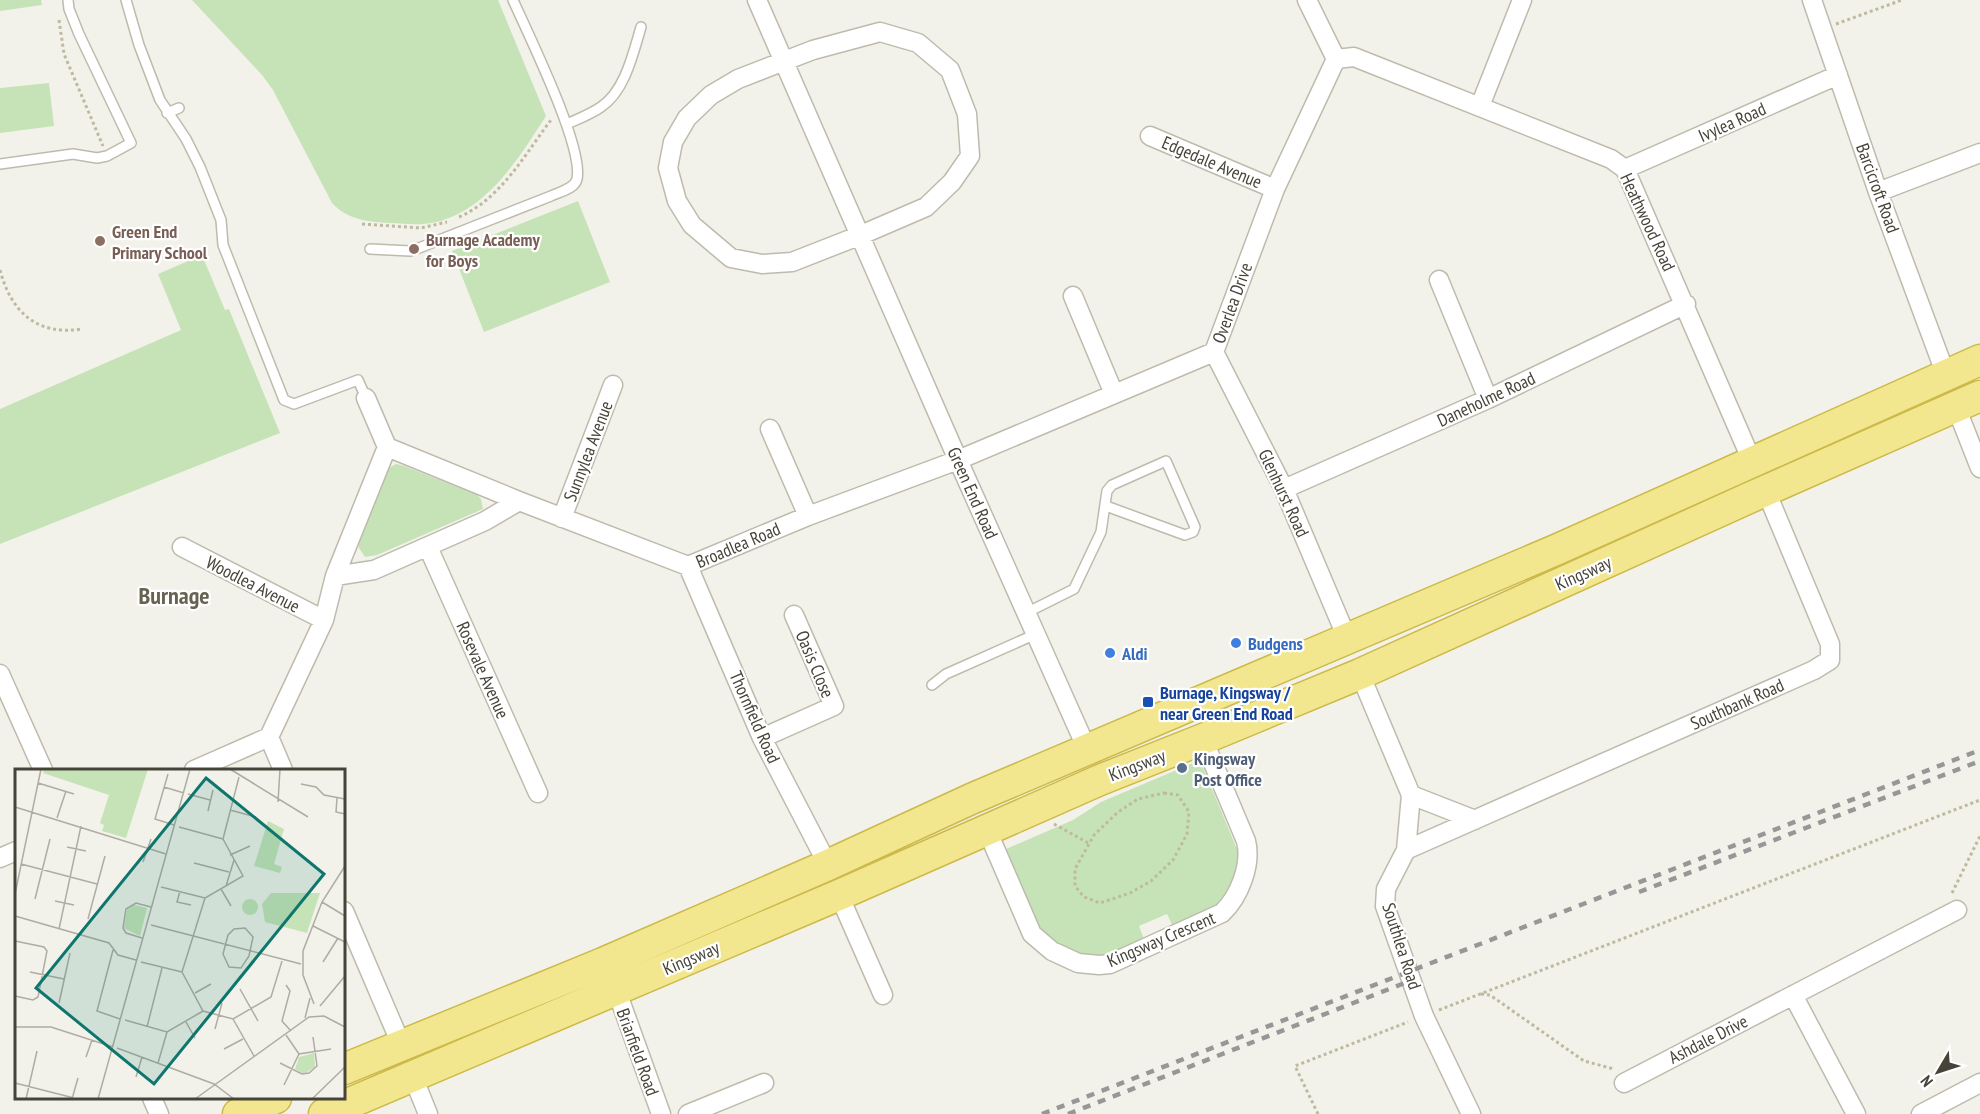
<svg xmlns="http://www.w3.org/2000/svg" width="1980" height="1114" font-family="'PT Sans Narrow',sans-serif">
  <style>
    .green { fill: #c6e3b7 }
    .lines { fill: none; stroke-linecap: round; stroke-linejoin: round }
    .service-casing { stroke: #bebbad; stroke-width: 12 }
    .minor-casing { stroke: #bebbad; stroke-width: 21 }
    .trunk-casing { stroke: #cdb949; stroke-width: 33 }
    .path { stroke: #bebaa0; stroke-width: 3; stroke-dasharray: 3 3; stroke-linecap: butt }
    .service { stroke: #fff; stroke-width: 9 }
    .minor { stroke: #fff; stroke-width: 18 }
    .trunk { stroke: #f2e78e; stroke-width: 30 }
    .rail { stroke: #979797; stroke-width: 4.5; stroke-dasharray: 8 8; stroke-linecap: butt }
    .education-dot { fill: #8d6e63; stroke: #fff; stroke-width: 2 }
    .shop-dot { fill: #3f7fe0; stroke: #fff; stroke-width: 2 }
    .transit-dot { fill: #1a4fb4; stroke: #fff; stroke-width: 2 }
    .service-dot { fill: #5c6f8a; stroke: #fff; stroke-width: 2 }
    .labels { text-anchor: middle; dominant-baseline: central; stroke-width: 4.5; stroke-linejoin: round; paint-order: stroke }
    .street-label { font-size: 18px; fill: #464439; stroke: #fff }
    .education-label { font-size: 18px; font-weight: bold; fill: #785e54; stroke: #fff; text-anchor: start }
    .shop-label { font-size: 18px; font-weight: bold; fill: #366cbe; stroke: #fff; text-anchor: start }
    .transit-label { font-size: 18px; font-weight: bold; fill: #164399; stroke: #fff; text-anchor: start }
    .service-label { font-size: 18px; font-weight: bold; fill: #4e5e75; stroke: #fff; text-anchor: start }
    .district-label { font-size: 24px; font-weight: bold; fill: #686351; stroke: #fff }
    .inset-road { fill: none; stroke: #aeaca3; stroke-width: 1.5 }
    .view { fill: #0f766e; fill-opacity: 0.15; stroke: #0f766e; stroke-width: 3 }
    .inset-edge { fill: none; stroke: #464439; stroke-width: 3 }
  </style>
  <rect width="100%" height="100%" fill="#f3f2ea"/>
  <path class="green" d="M0,0H41L42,5L0,11Z
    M192,0H498L546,116C517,161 482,219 423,224C412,225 401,223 390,223C368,222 348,220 332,203L273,90L262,75Z
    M49,83L54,126L0,133V88Z
    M578,201L610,282L484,332L452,251Z
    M202,255L225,310L229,309L280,433L0,544V409L181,330L158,274Z
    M396,464L404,466L477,495L481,499L483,509L377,555L365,557L359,548L358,541L385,474L389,468Z
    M1200,760L1239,854C1238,873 1227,893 1214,907L1173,927L1167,914L1139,926L1144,939C1130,945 1115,955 1100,957C1075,961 1045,938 1033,918L1006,849L1073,820L1101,802Z"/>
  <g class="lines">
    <defs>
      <path id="service" d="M126,0L139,45L160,100L186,139L200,167L221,220L223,245L284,400L294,404L358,380L366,398
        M167,113L179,108
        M567,124C578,119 591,114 601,107C625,91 633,54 641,27
        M0,164L73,154L97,158L107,156L131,143L79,34L69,9L68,0
        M370,249L410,251L419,248L551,196C559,192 575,189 577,179C584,147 528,34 513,0
        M1026,613L1074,589L1101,532L1107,491L1112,485L1166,461L1195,527L1193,532L1185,535L1106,506
        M932,685L946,674L1036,634"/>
      <path id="minor" d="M757,0L958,460L1087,749
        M1812,0L1878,192L1946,375
        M880,32L918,43L950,70L967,114L970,156L952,182L926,207L861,235L792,262L762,264L731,258L692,225L677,201L668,168L673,142L687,118L711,95L738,79L813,50Z
        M1336,59L1354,57L1611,159L1625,169L1752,461
        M1480,106L1522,0
        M1150,136L1275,189
        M1625,169L1838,75
        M1878,192L1980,153
        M1439,280L1488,399
        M1073,296L1114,394
        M1214,352L1284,489L1347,638
        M366,398L387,447
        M1956,407L1980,468
        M770,429L808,516
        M1284,489L1488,399L1686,304
        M562,518L613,385
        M182,547L324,620
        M428,547L538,793
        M688,566L762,738L828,865
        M335,576L374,570L485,521L519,501
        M0,674L43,770
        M1360,674L1411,795L1406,850L1386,889L1385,906L1424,1016L1471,1114
        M269,737L283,770
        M762,738L834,706L794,615
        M194,770L269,737L324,620L335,576L387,447L519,501L688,566L808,516L958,460L1214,352L1275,189L1336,59L1307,0
        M1411,795L1475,820
        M987,830L1032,934L1052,951L1078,963L1099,965L1110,964L1222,913C1239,897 1252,865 1246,841L1203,739
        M1406,850L1814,670L1830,660V644L1766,491
        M0,858L16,851
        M839,895L883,995
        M344,911L401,1044
        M616,989L661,1114
        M1793,995L1856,1114
        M413,1077L428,1114
        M1624,1083L1957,910
        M152,1098L159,1114
        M688,1114L764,1083
        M1921,1114L1980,1083"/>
      <path id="trunk" d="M344,1069L603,963L828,865L971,799L1558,549L1980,360
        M238,1114L276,1098
        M324,1114L839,895L1100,780L1203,739L1360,674L1749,498L1980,396"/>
    </defs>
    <use href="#service" class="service-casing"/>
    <use href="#minor" class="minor-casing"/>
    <use href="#trunk" class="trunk-casing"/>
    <path class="path" d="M59,20L64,54L103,146
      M1836,24L1902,0
      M459,217C501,199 525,154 551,120L550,118
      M362,224L421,228L447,222
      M0,270C11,312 37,336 82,329
      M1164,793L1178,795L1189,812L1187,834L1173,860L1151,881L1130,893L1100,903L1084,897L1075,886V869L1094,835L1118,812L1138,799Z
      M1054,824L1090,844
      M1952,893L1980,836
      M1481,994L1490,995L1584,1061L1614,1069
      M1439,1010L1980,800
      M1318,1114L1295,1066L1408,1022"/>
    <use href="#service" class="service"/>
    <use href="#minor" class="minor"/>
    <use href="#trunk" class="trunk"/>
    <path class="rail" d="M1639,892L1980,761
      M1042,1114L1980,750
      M1068,1114L1415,979"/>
  </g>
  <g class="education-dot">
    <circle cx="100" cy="241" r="6"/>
    <circle cx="414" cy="249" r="6"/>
  </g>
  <g class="shop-dot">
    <circle cx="1236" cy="643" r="6"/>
    <circle cx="1110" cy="653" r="6"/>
  </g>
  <rect class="transit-dot" x="1142" y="696" width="12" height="12" rx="3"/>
  <circle class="service-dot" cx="1182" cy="768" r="6"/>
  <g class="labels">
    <g class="street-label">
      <text transform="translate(1732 122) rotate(-24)">Ivylea Road</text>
      <text transform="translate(1212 162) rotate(23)">Edgedale Avenue</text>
      <text transform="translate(1878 188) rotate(70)">Barcicroft Road</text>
      <text transform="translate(1648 222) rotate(65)">Heathwood Road</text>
      <text transform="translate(1232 303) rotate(-70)">Overlea Drive</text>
      <text transform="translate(1486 399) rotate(-25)">Daneholme Road</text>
      <text transform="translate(588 451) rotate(-69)">Sunnylea Avenue</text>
      <text transform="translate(973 493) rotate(66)">Green End Road</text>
      <text transform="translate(1284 493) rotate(65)">Glenhurst Road</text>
      <text transform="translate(738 545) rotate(-23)">Broadlea Road</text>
      <text transform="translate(1583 573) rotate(-24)">Kingsway</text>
      <text transform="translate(253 584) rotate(27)">Woodlea Avenue</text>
      <text transform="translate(815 664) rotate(67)">Oasis Close</text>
      <text transform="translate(483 670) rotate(66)">Rosevale Avenue</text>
      <text transform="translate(1737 704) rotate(-24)">Southbank Road</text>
      <text transform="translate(755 717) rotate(66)">Thornfield Road</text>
      <text transform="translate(1137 765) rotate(-21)">Kingsway</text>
      <text transform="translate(1161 939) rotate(-23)">Kingsway Crescent</text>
      <text transform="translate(1402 946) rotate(72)">Southlea Road</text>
      <text transform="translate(691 958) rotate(-23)">Kingsway</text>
      <text transform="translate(1708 1039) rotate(-27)">Ashdale Drive</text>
      <text transform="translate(638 1052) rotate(70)">Briarfield Road</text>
    </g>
    <g class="education-label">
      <text x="112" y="231">Green End<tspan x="112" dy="21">Primary School</tspan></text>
      <text x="426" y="239">Burnage Academy<tspan x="426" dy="21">for Boys</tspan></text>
    </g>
    <g class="shop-label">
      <text x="1248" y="643">Budgens</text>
      <text x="1122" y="653">Aldi</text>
    </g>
    <g class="transit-label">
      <text x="1160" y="692">Burnage, Kingsway /<tspan x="1160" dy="21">near Green End Road</tspan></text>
    </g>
    <g class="service-label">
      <text x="1194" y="758">Kingsway<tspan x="1194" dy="21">Post Office</tspan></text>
    </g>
    <g class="district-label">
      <text x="174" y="595">Burnage</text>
    </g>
  </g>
  <g transform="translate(15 769)">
    <rect width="330" height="330" fill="#f3f2ea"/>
    <path d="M29,0H133L111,69L87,62L89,56L85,54L94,26L28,4ZM253,52L269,60L259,95L267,98L265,104L239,97ZM256,124H305L292,164L250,153L247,135ZM227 138a8 8 0 1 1 16 0a8 8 0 1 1-16 0ZM119,136L132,139L125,167L109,159L112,141ZM299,284L300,298L289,305L280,300L284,288Z" fill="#c6e3b7"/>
    <path class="inset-road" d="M215,0L293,48M153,5L140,50L159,56M224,8L208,70L228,107L190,129L167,203L188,242L218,250L256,228L267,192M23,14L59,25M286,15L301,18L309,26L330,30M149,18L169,24M173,25L195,31M322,29L321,43L330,45M263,33L265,0M0,38L151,85M215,41L241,48M193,42L198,21M42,49L51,22M164,58L208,70M52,78L71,82M215,86L235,77M128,93L136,70M179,94L214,103M6,95L82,115M211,117L219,91M146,118L190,129M206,120L216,137M165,122L162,133L176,136M0,125L26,0M20,130L35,70M40,132L59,136M307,133L330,147M0,147L94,174L103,186L121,191M73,150L90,87M136,156L286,195M298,157L330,173M230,159L238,168L234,187L226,199L214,198L208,185L213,166L219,160ZM44,160L66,57M127,169L111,164L108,159L111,140L121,134L136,138M0,172L29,178L32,182L23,228L18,231L0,227M98,181L82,242L105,250M126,193L167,203M308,193L323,169M15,203L49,210M271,216L275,222L267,252L276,262M225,220L243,252M180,224L196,215M44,234L55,184M299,235L288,206V182L307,133L330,97M305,237L330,207M290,249L295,229M218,250L239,287M110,251L152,263L188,242M171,253L180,269M0,258H36L98,278M132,258L147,199M200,260L207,234M271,266L284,285M102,279L199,315L219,330M209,280L228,270M71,288L77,271M143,294L152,263M265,294L287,305L294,304L302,297L298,268M121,308L127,288M0,314L63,330M269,316L284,285L316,280M11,330L22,282M57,330L63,309M83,330L175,0M180,330L294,248L309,247L330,258M297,330L330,298"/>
    <path class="view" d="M191,9L309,105L139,315L21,219Z"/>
    <rect width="330" height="330" class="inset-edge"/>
  </g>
  <g transform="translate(1938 1072) rotate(231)" stroke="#ffffff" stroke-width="4.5" paint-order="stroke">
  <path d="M0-4.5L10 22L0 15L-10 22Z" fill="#464439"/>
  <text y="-9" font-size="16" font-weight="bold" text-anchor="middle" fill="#464439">N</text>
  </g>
</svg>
